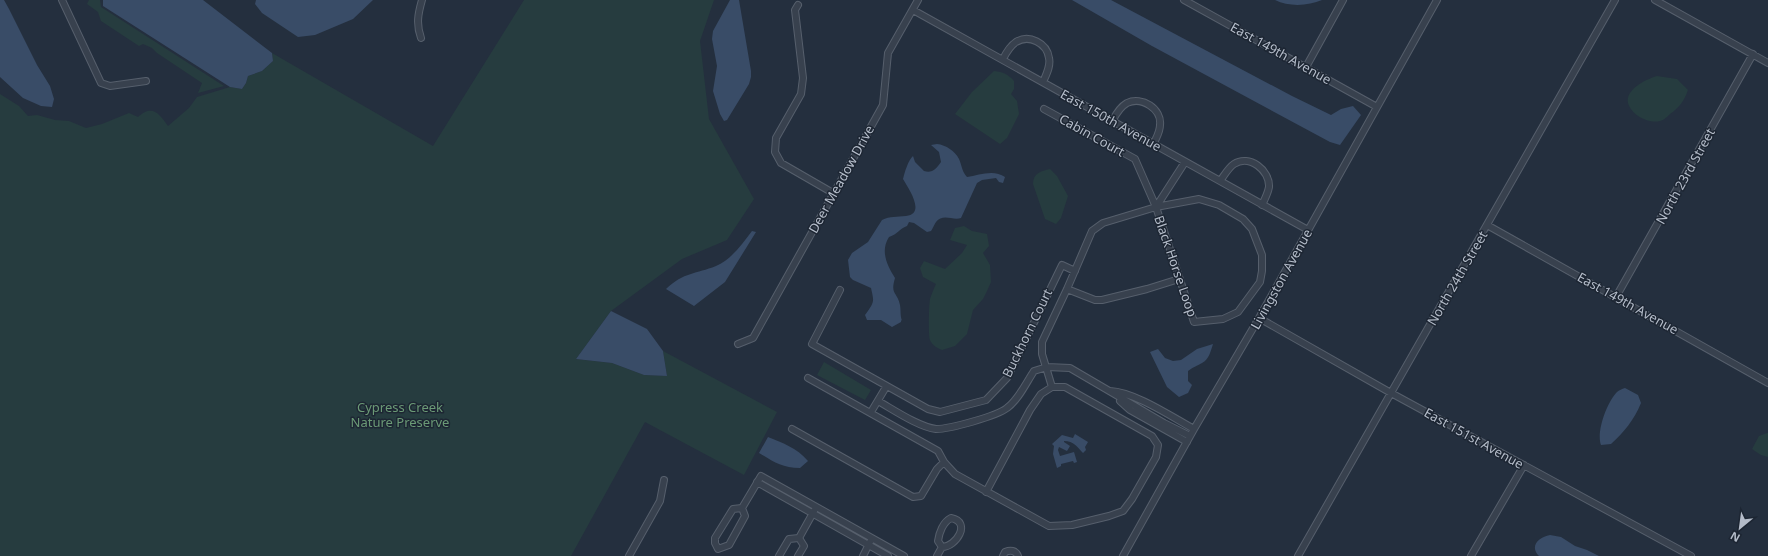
<svg xmlns="http://www.w3.org/2000/svg" width="1768" height="556" font-family="'Noto Sans',sans-serif">
  <style>
    .green { fill: #263c3f }
    .water { fill: #394c67 }
    .lines { fill: none; stroke-linecap: round; stroke-linejoin: round }
    .minor-casing { stroke: #565f6c; stroke-width: 8 }
    .minor { stroke: #38414e; stroke-width: 6 }
    .labels { text-anchor: middle; dominant-baseline: central; stroke-width: 3; stroke-linejoin: round; paint-order: stroke }
    .street-label { font-size: 13px; fill: #b4bcc9; stroke: #1d2633 }
    .park-label { font-size: 13px; fill: #6b9a76; stroke: #1d2633 }
  </style>
  <rect width="100%" height="100%" fill="#242f3e"/>
  <path class="green" d="M89,0H100L101,7L224,86L198,93L202,83L157,53L152,48L143,44L139,46L101,21L98,12L87,4Z
    M524,0H714L700,41L709,119L754,199L727,240L682,259L611,311L576,359L612,363L644,375L667,376L663,351L777,412L744,475L645,422L571,556H0V94L19,106L28,116L37,115L55,120L69,121L86,128L102,124L129,113L138,117C152,104 159,113 168,126L189,108L197,97L230,87L242,89L246,83L248,76L262,71L273,61L272,53L433,146Z
    M994,71C1003,72 1008,74 1014,81V89L1011,94L1017,101L1019,114L1007,138L1000,144L955,114L972,92Z
    M1657,76L1677,79L1688,90C1684,101 1680,107 1670,114C1667,117 1664,120 1660,121C1649,124 1631,115 1628,103C1625,89 1647,79 1657,76Z
    M1050,169L1057,176L1068,196L1061,218L1056,224L1045,219L1033,184C1033,173 1041,171 1050,169Z
    M964,226L972,231L987,234L989,246L983,253L990,265L991,282L987,291L983,299L973,310L967,334L955,346L942,350C937,348 932,345 930,340C928,335 929,304 930,299C932,293 934,288 936,284L923,277L920,268L924,261L945,269L962,253L967,245L950,240L955,228Z
    M824,362L871,390L865,400L817,375Z
    M1767,433H1768V457L1761,455L1752,449L1759,436Z"/>
  <path class="water" d="M0,0H4L9,9L37,65L50,86L54,99L52,107L41,106L23,98L0,77Z
    M103,0H203L272,53L273,61L262,71L248,76L246,83L242,89L230,87L103,6Z
    M256,0H373L353,19L315,35L298,37L262,13L255,4Z
    M730,0H739L751,71V77L749,84L727,120L724,121L720,114L713,91L717,66L712,39L713,31Z
    M1072,0H1111L1292,96L1331,115L1341,109L1353,106L1361,115L1340,145L1330,142L1152,46Z
    M1275,0H1322C1308,6 1289,7 1275,0Z
    M937,144C946,145 955,151 959,159C962,166 962,172 967,177C979,175 994,169 1005,177L1003,183L999,182L996,178L982,180L977,183L961,218C953,221 943,213 936,222C934,225 933,228 931,231L927,232L914,223L909,222L907,226C899,229 898,234 889,237C880,251 887,265 895,278C890,295 897,291 900,305C901,311 900,315 902,321L901,320V322L892,327L881,320H867L865,315C875,301 874,302 871,288L853,280L850,277L848,260L852,253L868,242L882,220C890,216 897,217 906,216C926,214 909,189 903,179C905,171 908,161 913,156L915,162L924,171C932,174 937,168 941,162L939,152L931,145Z
    M752,231L756,232L725,282L694,306L666,289C684,272 696,274 716,266C731,260 743,243 752,231Z
    M611,311L647,329L663,351L667,376L644,375L612,363L576,359Z
    M1213,344C1211,350 1209,360 1202,363C1197,366 1193,367 1188,371V381L1192,385L1188,393L1179,397L1167,387L1150,352L1158,349L1165,358L1173,361L1181,360L1197,349Z
    M1625,388L1638,395L1641,403C1634,420 1624,432 1611,444L1601,445C1596,432 1607,402 1617,392C1619,390 1622,389 1625,388Z
    M1062,435L1073,438L1075,434L1088,442L1085,447L1086,450L1083,453C1077,447 1074,441 1064,441V442L1070,446L1067,451L1059,447L1058,450L1060,456L1074,452L1077,462L1074,463L1073,461L1061,464V466L1057,468L1053,454L1054,446L1052,444Z
    M768,437C783,443 797,448 808,461L800,468C782,468 774,462 759,453Z
    M1550,535L1561,537L1575,546L1587,550L1599,556H1539C1529,546 1539,537 1550,535Z"/>
  <g class="lines">
    <defs>
      <path id="minor" d="M62,0L101,83L110,86L146,81
        M1184,0L1377,107
        M1655,0L1768,63
        M798,5L795,10L803,78L801,94L776,138L775,152L781,163L833,193
        M913,10L1308,230
        M421,38C416,24 418,14 422,0
        M1003,59C1006,53 1010,46 1016,42C1029,34 1047,43 1049,58C1051,66 1046,75 1043,82
        M1306,67L1343,0
        M1044,109L1135,159L1156,207L1194,322L1223,319L1238,312L1260,282L1262,271V255L1252,229L1243,219L1219,205L1199,199L1156,207
        M1113,120C1116,114 1120,107 1127,103C1142,96 1162,109 1160,125C1160,132 1156,138 1154,143
        M1220,181C1224,176 1228,168 1234,164C1249,154 1270,170 1269,187C1268,193 1265,199 1262,205
        M1487,225L1768,383
        M1067,289L1095,300H1102L1147,289L1179,279
        M840,290L812,344L928,409L940,412L986,400L1007,378L1062,265L1075,271
        M1616,297L1753,54
        M1259,318L1391,393L1691,556
        M738,344L753,338L883,105L888,53L918,0
        M808,378L938,451L944,462L955,474L1049,526L1072,525L1109,516L1123,511L1132,499L1156,457L1158,445L1152,436L1065,387H1052L1042,354V342L1067,289L1092,231L1103,223L1156,207L1185,162
        M1110,391C1135,392 1172,417 1194,429
        M878,401C894,410 919,427 936,429C950,429 997,416 1007,408C1019,399 1026,383 1034,371L1047,367L1070,368L1164,423L1190,436
        M1120,401L1130,410L1187,442
        M871,412L886,387
        M792,429L913,497L921,496L937,469L944,462
        M757,482L888,556
        M986,492L1030,410L1041,394L1052,387
        M742,508L733,509L715,538V543L718,549L729,545L745,516L742,508L761,476L904,556
        M951,518C972,522 956,547 942,547L938,541C939,533 943,522 951,518Z
        M799,538L814,511
        M629,556L660,501L664,480
        M779,556L789,539L799,538
        M798,556L804,546L799,538
        M863,556L870,542
        M937,556L942,547
        M1003,556L1005,552C1010,550 1016,550 1018,556
        M1123,556L1194,429L1259,318L1437,0
        M1298,556L1615,0
        M1471,556L1524,465"/>
    </defs>
    <use href="#minor" class="minor-casing"/>
    <use href="#minor" class="minor"/>
  </g>
  <g class="labels">
    <g class="street-label">
      <text transform="translate(1281 53) rotate(29)">East 149th Avenue</text>
      <text transform="translate(1111 120) rotate(29)">East 150th Avenue</text>
      <text transform="translate(1092 135) rotate(29)">Cabin Court</text>
      <text transform="translate(1685 176) rotate(-61)">North 23rd Street</text>
      <text transform="translate(841 179) rotate(-61)">Deer Meadow Drive</text>
      <text transform="translate(1176 266) rotate(71)">Black Horse Loop</text>
      <text transform="translate(1457 278) rotate(-60)">North 24th Street</text>
      <text transform="translate(1281 279) rotate(-61)">Livingston Avenue</text>
      <text transform="translate(1628 303) rotate(29)">East 149th Avenue</text>
      <text transform="translate(1027 333) rotate(-64)">Buckhorn Court</text>
      <text transform="translate(1474 438) rotate(29)">East 151st Avenue</text>
    </g>
    <g class="park-label">
      <text x="400" y="407">Cypress Creek<tspan x="400" dy="15">Nature Preserve</tspan></text>
    </g>
  </g>
  <g transform="translate(1740 528) rotate(209)" stroke="#1d2633" stroke-width="3" paint-order="stroke">
  <path d="M0-3L7 15L0 10L-7 15Z" fill="#b4bcc9"/>
  <text y="-6" font-size="11" font-weight="bold" text-anchor="middle" fill="#b4bcc9">N</text>
  </g>
</svg>
